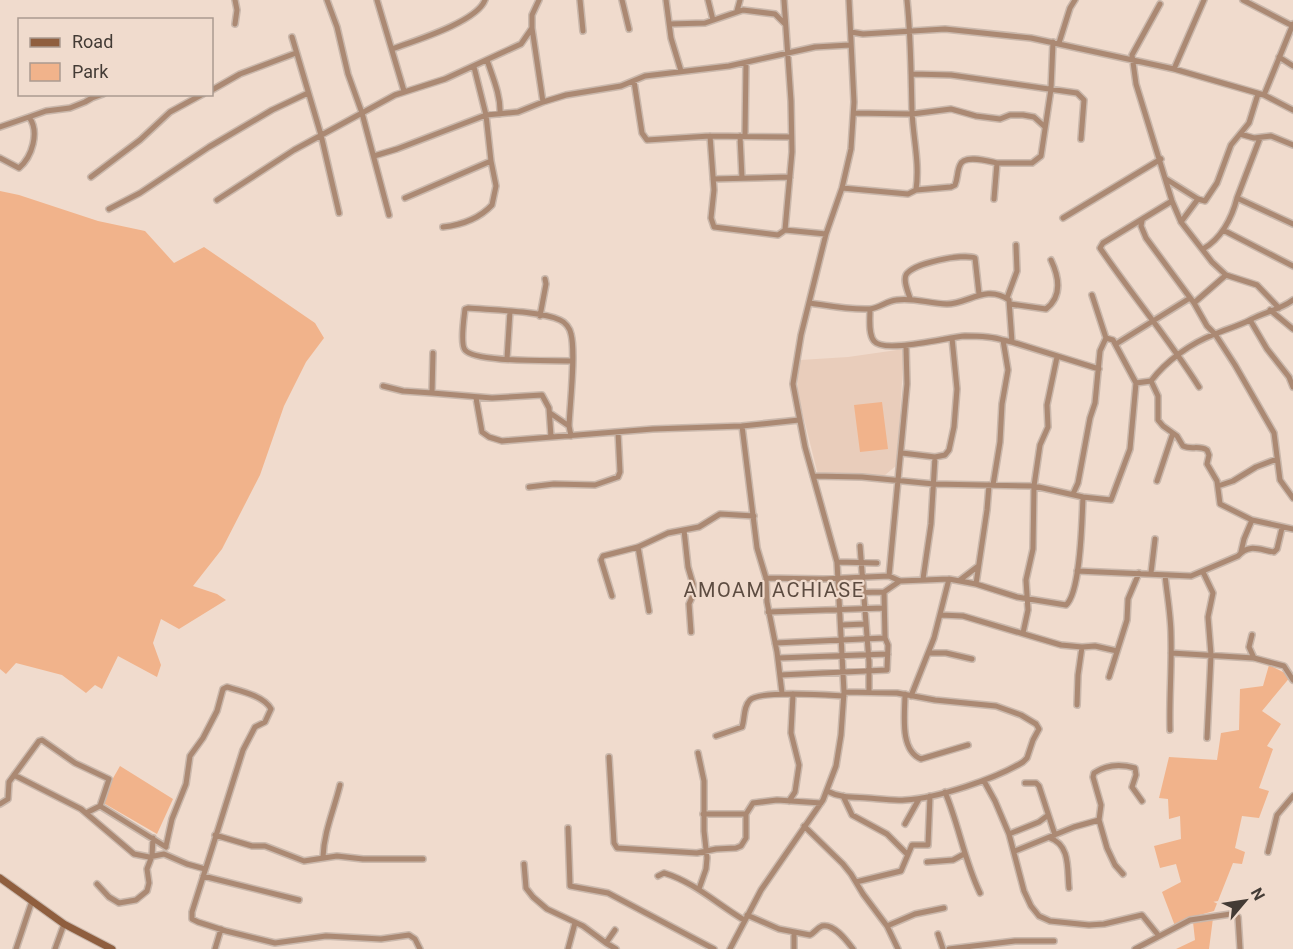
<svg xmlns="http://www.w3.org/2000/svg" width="1293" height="949" font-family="Roboto,sans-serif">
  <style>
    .built { fill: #e9cdbb }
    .green { fill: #f1b38b }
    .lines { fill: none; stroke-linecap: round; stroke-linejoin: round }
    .street-casing { stroke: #cab8ac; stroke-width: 8 }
    .secondary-casing { stroke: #cab8ac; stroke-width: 9 }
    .street { stroke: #ab8973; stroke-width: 5 }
    .secondary { stroke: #8f5e3e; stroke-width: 7 }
    .labels { text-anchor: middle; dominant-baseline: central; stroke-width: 4.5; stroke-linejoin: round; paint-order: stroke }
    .quarter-label { font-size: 20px; letter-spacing: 1.5px; fill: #5d4c41; stroke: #f0dbcd }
  </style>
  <rect width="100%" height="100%" fill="#f0dbcd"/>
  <path class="built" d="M904,349L897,465L885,475H818L798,395L797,373L800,360L848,357Z"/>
  <path class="green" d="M0,191L19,195L98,221L145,231L174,263L204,247L315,323L324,338L306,362L284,406L260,475L222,549L193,586L217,594L226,600L179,629L161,619L153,643L161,665L157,677L118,656L102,689L95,685L86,693L62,675L16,663L6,674L0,669Z
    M882,402L888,449L860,452L854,405Z
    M1269,665L1291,676L1262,711L1281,724L1267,746L1273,749L1259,788L1269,791L1259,818L1242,816L1235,848L1245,852L1242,864L1233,863L1214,911L1192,917L1175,926L1162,892L1181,882L1176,864L1160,868L1154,846L1181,839L1180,816L1169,819L1168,799L1159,798L1169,757L1217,760L1221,733L1239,730L1240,689L1263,686Z
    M120,766L173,799L157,834L100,801Z
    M1213,918L1209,949H1176L1195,940L1193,922Z"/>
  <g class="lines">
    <defs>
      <path id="street" d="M235,0L237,10L235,24
        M377,0L404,91
        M580,0L583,31
        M622,0L629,29
        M666,0L671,38L681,71
        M708,0L713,20
        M784,0L791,101L792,152L785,230L826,234
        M1243,0L1291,25
        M1160,4L1132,55L1136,84L1172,201L1181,222L1212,262L1226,275L1257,285L1279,308
        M737,11L740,0
        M670,24L705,23L743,10L775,14L785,24
        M532,28L543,102L566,95L621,86L645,76L729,66L815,47L850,45
        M851,32L863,34L945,29L1031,38L1174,69L1264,95L1293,110
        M292,37L321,135L339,213
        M1059,43L1070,8L1075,0
        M392,49C414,41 477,22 485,0
        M1279,57L1293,66
        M487,60C493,78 501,96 500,114
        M1174,69L1204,0
        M912,74L951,75L1077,93L1084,100L1081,139
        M634,81L642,133L647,140L710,136L791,137
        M212,90L240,74L296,53
        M1264,95L1293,24
        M854,113L912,114L951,109L976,116L1000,119L1010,115H1023L1034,117L1045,127
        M0,127L29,117
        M1240,134L1254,138L1271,136L1293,145
        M710,136L714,190L711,218L714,227L778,235L785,230
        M740,136L742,178
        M745,136L746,63
        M1260,138L1237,198L1293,224
        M374,156L397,149L486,115L518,112L543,102
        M0,158L19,168C32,157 40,132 29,117L46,111L70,108L85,102L92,98L103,94
        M997,163H1032L1041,156L1051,89L1053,42
        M91,177L140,140L170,112L203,94
        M713,179L790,177
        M1166,179L1198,199L1205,201L1217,183L1231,145L1249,123L1258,94
        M842,188L908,194L916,190C920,163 913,138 912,111C911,74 911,37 907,0
        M916,190L951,187L955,185C958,178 957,171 960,165C964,154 988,161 997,163L994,199
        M405,198L491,161L486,115L474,67
        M217,200L294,150L362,113L348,74L337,27L327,0
        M1172,201L1103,243L1100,248C1132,295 1169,339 1199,387
        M109,209L140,193L209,147L272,110L308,93
        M389,215L362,113L395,95L445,79L521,44L532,28V15L539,0
        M1063,218L1161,159
        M1142,221L1141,226L1146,238L1194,303L1207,326L1215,334L1235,365L1274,433L1280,480L1293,498
        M1181,222L1198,199
        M443,227C461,225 479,219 492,205L496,186L491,161
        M1223,230L1293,266
        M1203,249C1221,239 1232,218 1237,198
        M1092,295L1106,338
        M910,298C908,292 903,281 906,275C912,263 964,253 975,258L979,294
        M1007,298L1017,271L1016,245
        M1293,300C1280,310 1264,312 1250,320L1267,349L1289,377L1293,387
        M810,303C830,306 850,310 870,309C879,308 887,301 896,300C914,297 929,304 947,304C968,304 986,284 1009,300L1012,342L1003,340L1008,370L1002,404L1000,442L993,485
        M1194,303L1226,275
        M1010,304L1046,309C1063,296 1059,277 1051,260
        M870,309C870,318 868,334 874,341C884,354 948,337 965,336C977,336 991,336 1003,340
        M1270,310L1293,329
        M540,316L546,284L545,279
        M1012,342L1099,369
        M1116,344L1190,298
        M433,353L432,393L492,398L542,395L549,408L551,437
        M507,359L510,311
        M1151,381L1158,396V420L1163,426L1177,436L1183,446C1191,450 1199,445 1207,450L1209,455L1207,464L1217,481L1220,504L1252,520
        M1136,383L1151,381C1166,361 1191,343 1215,334C1227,329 1238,326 1250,320
        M383,386L403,391L432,393
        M476,398L482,432L489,437L502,441L653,429L742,426L799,420
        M550,413L569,426
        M742,426L757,548L766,578L767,602L777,652L782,693
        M571,436L569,426C570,403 576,353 571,334C570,328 565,322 560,320C541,311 491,310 468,308L465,309C464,318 460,344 465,350C476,363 553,360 572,361
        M902,453L935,457L945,455L949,450L954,427L957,389L952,338
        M813,476L862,477L934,484L1034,486L1083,497L1111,500L1130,449L1136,383L1113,340L1106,338L1100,351L1095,403L1090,418L1078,483L1073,494
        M1157,481L1173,433
        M1218,486L1233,481L1256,467L1277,459
        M529,487L554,484L595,485L618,477L620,472L618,432
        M684,530L688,567L693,584V595L689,604L691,632
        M860,546L869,662V692
        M638,547L649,611
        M1241,552L1244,539L1252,520L1293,529
        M837,562L877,563
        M1077,571L1191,576L1238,556C1249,543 1260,550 1274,552L1277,549L1282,528
        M1203,572L1213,593L1208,617L1211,655L1207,738
        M1151,573L1155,539
        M1165,575C1167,595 1171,616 1171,636C1172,668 1169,699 1170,730
        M889,576L907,384L906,346
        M766,578L823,579L889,576L900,581L949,579L976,584L1017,597L1066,605C1081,592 1082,518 1083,497
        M923,579L931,524L935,457
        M960,580L977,567
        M976,584L987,510L989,485
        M839,593L884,592
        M612,596L601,560L603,556L638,547L668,533L699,527L720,514L754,516
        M768,612L884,608
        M941,615L963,616L1061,645L1082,647L1095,646L1117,651
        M842,625L865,624
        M1023,633L1028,610L1026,580L1033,549L1034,486L1040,445L1048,427L1047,405L1057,357
        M1252,635L1249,647L1254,658
        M775,643L885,638
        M929,653H946L972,659
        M1171,653L1254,658L1284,666L1293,680
        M778,658L888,654
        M780,675L887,670L888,645L885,638L884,592L900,581
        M1109,677L1127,620L1128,599L1139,573
        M905,694C905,713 899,750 921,759L968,745
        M911,696L934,638L949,579
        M1077,705L1078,675L1082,647
        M716,736L742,727C745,719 743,707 750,700C760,690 827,695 844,696
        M698,753L704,781V831L707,858L706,869L699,889
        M609,757L614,843L617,848L697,853L716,849L736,848L741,846L746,838V814L753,803L777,800L821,803
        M14,775L81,809L134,854L149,857L164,854L187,864L205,869
        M984,781L995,801L1009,834L1024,891L1031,906L1039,916L1050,921L1089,925L1104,924L1142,915L1159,936
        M1025,783H1036L1039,786L1055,835
        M827,791C840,798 854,797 868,798C880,799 893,801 905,800C938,798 995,779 1023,762L1027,758L1033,740L1039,729L1036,724L1021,715L996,706L935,700L897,693L844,692
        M945,792C959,825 964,860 980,893
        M843,796L852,815L887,834L907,854
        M789,801L795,792L799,765L791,733L793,694
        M0,804L8,799L9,782L39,741L42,740L75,763L109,779L100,806L86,813
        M100,806L166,847
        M703,814H746
        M905,824L919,799
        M804,826L843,864L851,874L863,894L887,926L898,949
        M568,828L570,886L608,893L714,949
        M1009,834L1039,822L1047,816
        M215,835L252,846H265L304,861L337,856L363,859H423
        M1050,838C1071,845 1067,871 1069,888
        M166,846L172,819L186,784L190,756L203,738L217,711L223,689L227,687C241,691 264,696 271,709L265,722L255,727L243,750L192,912V919L198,922L226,931L275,943L326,936L381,939L409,935L415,939L420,949
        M1015,851L1074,827L1099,820
        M1268,852L1277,815L1293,796
        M323,857C324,831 334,810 340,785
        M927,862L953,860L964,854
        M524,864L526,888L533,897L547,909L583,926L606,943L615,930
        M1123,874L1115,865L1107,848L1099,820L1101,805L1093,777L1094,773C1106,765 1121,764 1135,768L1136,775L1132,787L1142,801
        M203,876L299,900
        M658,876L664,873C694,882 717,904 744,920
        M856,882L901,871L912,845H928L930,796
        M97,884L109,897L119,903L136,900L147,891L149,883L147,869L152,856L153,838
        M747,915L779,929L810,935C814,933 817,928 822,926C834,923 847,941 853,949
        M887,926L915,914L944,908
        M938,934L943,949
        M606,943L616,949
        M16,949L32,901
        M55,949L64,924
        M215,949L221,929
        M568,949L575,923
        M730,949L761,890L823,800L836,766L841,735L844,692L837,562L805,447L793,384L801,335L826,234L842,188L851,149L854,102L849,0
        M794,949V932
        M949,949L1015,941H1054
        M1135,949L1190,920L1231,914L1238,917L1240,949"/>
      <path id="secondary" d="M0,878L64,924L112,949"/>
    </defs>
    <use href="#street" class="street-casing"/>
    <use href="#secondary" class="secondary-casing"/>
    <use href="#street" class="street"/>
    <use href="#secondary" class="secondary"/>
  </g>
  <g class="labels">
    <g class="quarter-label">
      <text x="774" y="590">AMOAM ACHIASE</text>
    </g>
  </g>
  <rect x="18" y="18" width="195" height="78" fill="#f0dbcd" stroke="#ab9b90" stroke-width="1.5"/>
  <rect x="30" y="38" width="30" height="9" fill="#8f5e3e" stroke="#ab9b90" stroke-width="1.5"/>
  <text x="72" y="48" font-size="18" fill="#433b35">Road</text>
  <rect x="30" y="63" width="30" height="18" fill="#f1b38b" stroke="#ab9b90" stroke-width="1.5"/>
  <text x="72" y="78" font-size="18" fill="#433b35">Park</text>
  <g transform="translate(1245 901) rotate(61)" stroke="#f0dbcd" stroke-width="4.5" paint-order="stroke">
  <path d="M0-4.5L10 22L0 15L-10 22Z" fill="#433b35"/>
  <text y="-9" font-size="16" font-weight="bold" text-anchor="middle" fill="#433b35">N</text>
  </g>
</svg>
